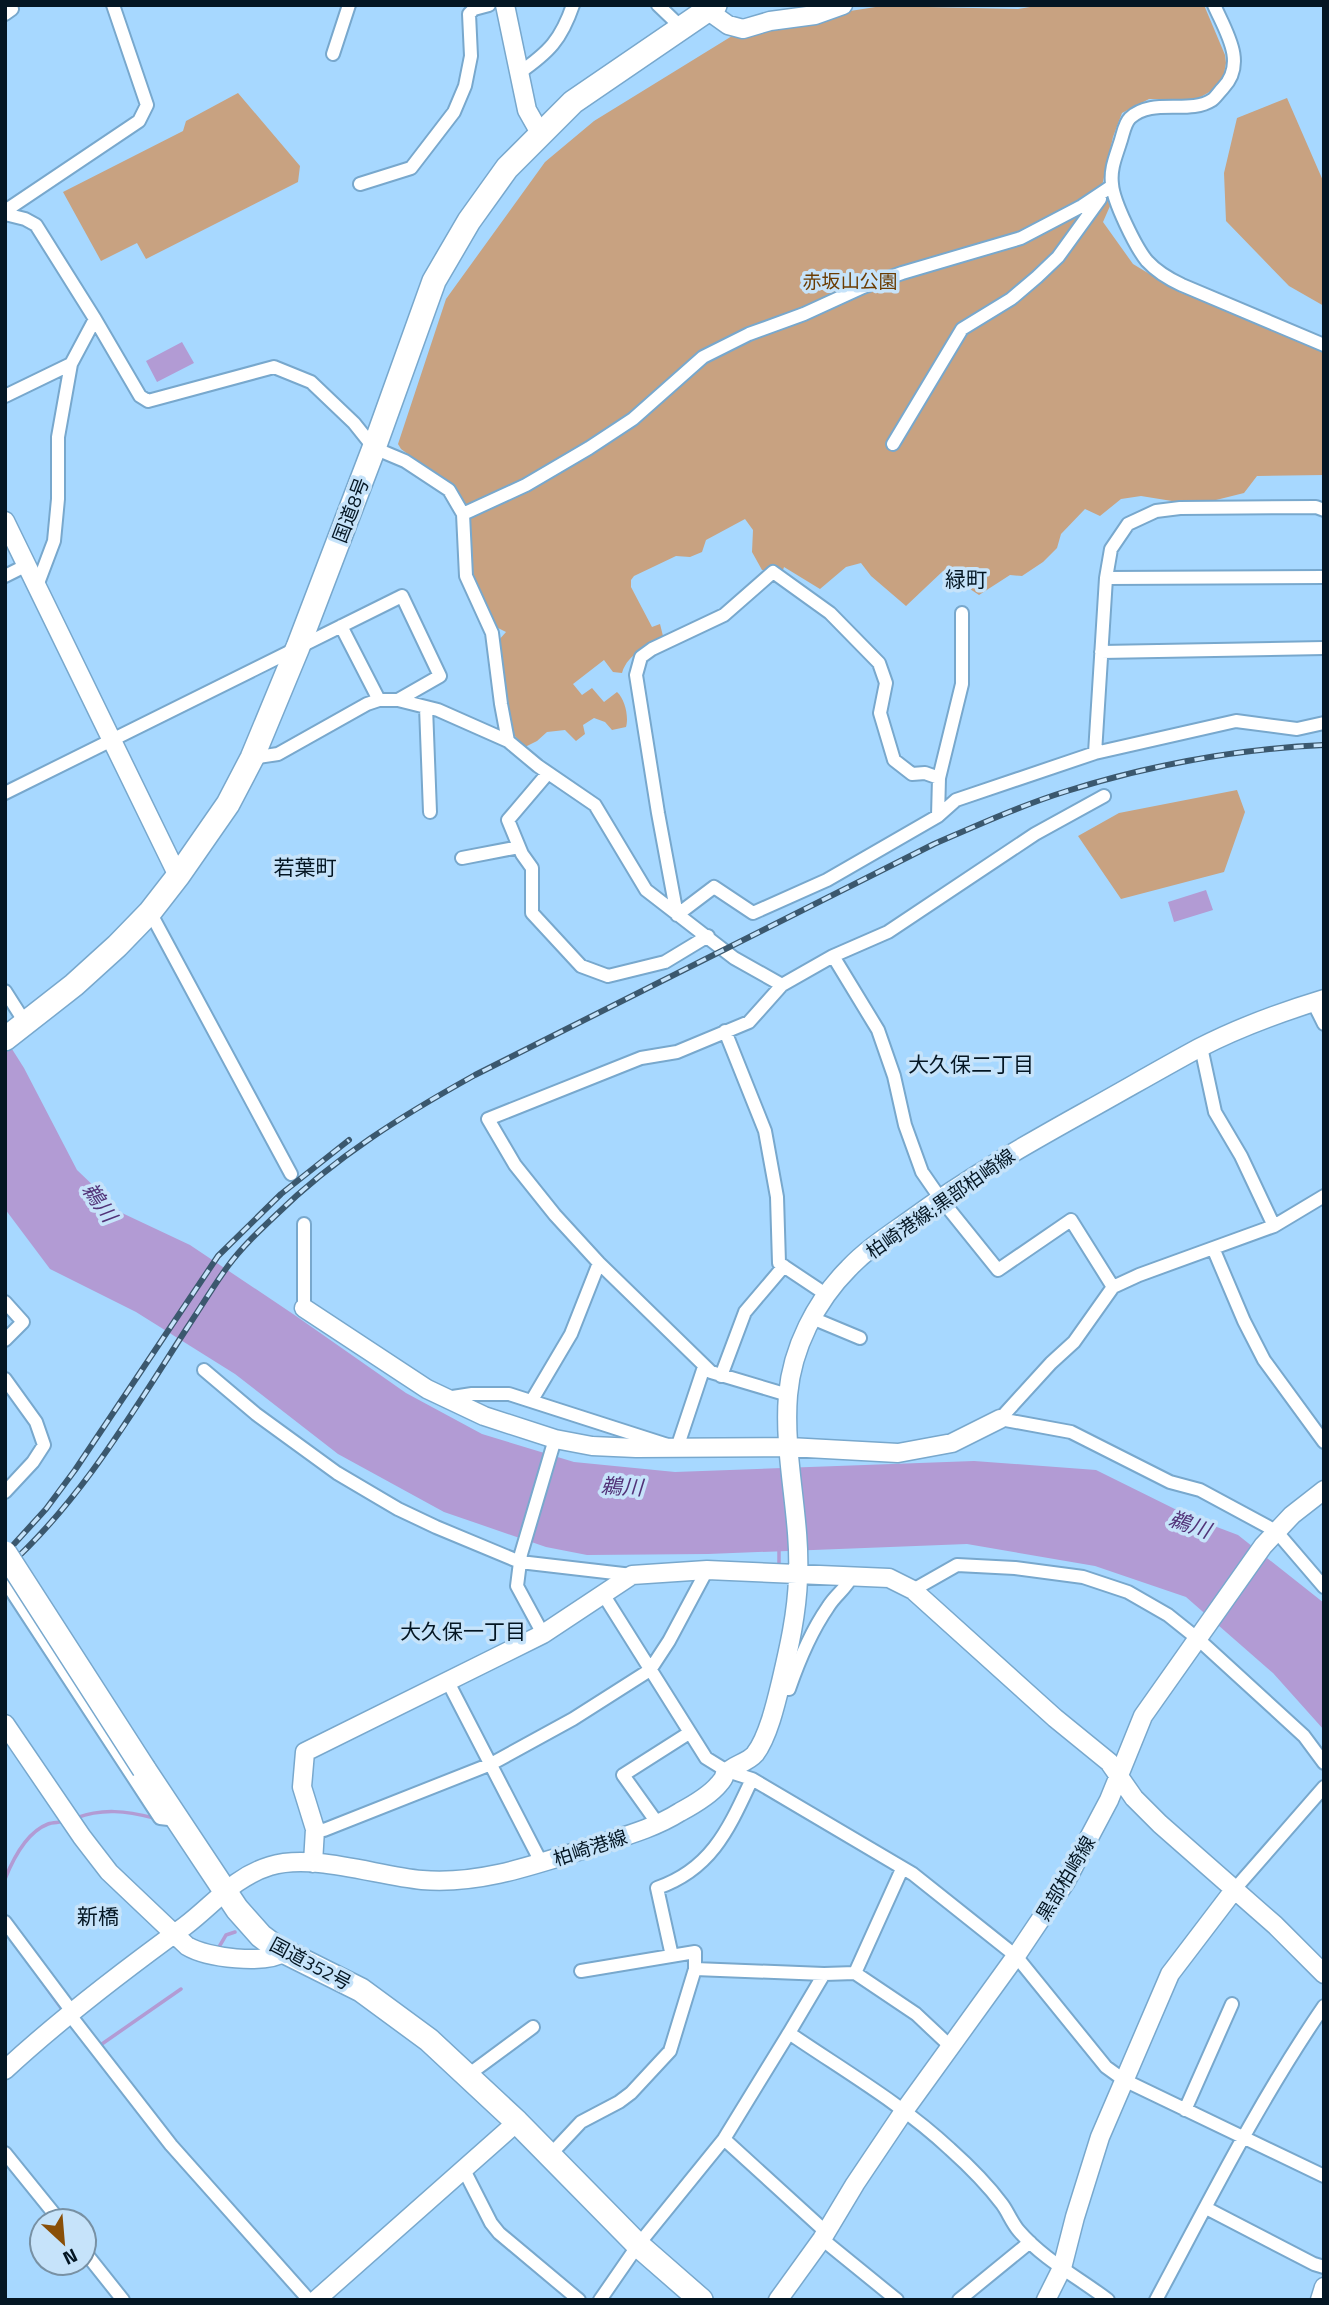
<svg xmlns="http://www.w3.org/2000/svg" width="1329" height="2305" font-family="'Titillium Web','Noto Sans JP',sans-serif">
  <style>
    .green { fill: #c8a281 }
    .water { fill: #b29bd4 }
    .lines { fill: none; stroke-linecap: round; stroke-linejoin: round }
    .stream { stroke: #b29bd4; stroke-width: 3.5 }
    .street-casing { stroke: #78a8cd; stroke-width: 16 }
    .secondary-casing { stroke: #78a8cd; stroke-width: 21 }
    .highway-casing { stroke: #78a8cd; stroke-width: 26 }
    .street { stroke: #fff; stroke-width: 12 }
    .secondary { stroke: #fff; stroke-width: 18 }
    .highway { stroke: #fff; stroke-width: 23 }
    .rail-casing { stroke: #3b586e; stroke-width: 6 }
    .rail { stroke: #c6e3fa; stroke-width: 3.5; stroke-dasharray: 10; stroke-linecap: butt }
    .highway-bridge-casing { stroke: #78a8cd; stroke-width: 26; stroke-linecap: butt }
    .highway-bridge { stroke: #fff; stroke-width: 23 }
    .labels { text-anchor: middle; dominant-baseline: central; stroke-width: 7; stroke-linejoin: round; paint-order: stroke }
    .park-label { font-size: 19px; fill: #6b3c02; stroke: #c6e3fa }
    .street-label { font-size: 19px; fill: #041623; stroke: #c6e3fa }
    .neighbourhood-label { font-size: 21px; fill: #041623; stroke: #c6e3fa }
    .water-label { font-size: 21px; font-style: italic; fill: #523378; stroke: #c6e3fa }
  </style>
  <rect width="100%" height="100%" fill="#a7d8ff"/>
  <path class="green" d="M1042,5H1204L1225,55L1226,63L1223,79L1213,90L1197,99H1149L1122,113L1113,137L1102,186L1110,206L1103,222L1133,264L1181,293L1232,308L1324,351V475L1257,476L1244,493L1212,501H1172L1141,496L1121,499L1100,516L1085,509L1061,534L1057,548L1043,562L1022,576L1010,575L979,595L943,571L906,606L871,576L861,563L846,567L820,589L784,567L783,570H762L752,552L753,530L745,519L706,540L702,552L690,557L676,556L634,576L631,580V587L652,627L660,624L663,636C647,650 629,651 622,673L613,672L604,660L573,684L582,695L592,688L604,702L617,692C625,699 629,717 626,727L612,730L605,722L594,718L583,725L585,734L576,741L565,730L547,732L537,741L525,747L512,733L504,716L498,641L506,632L496,627L475,586L463,539L471,524L470,520L452,487L401,449L398,444L446,299L545,162L594,121L732,36L817,23L850,11L882,6L1018,9Z
    M238,93L300,166L298,182L146,259L137,243L101,261L63,192L183,131L186,121Z
    M1287,98L1324,183V306L1289,286L1226,221L1224,173L1237,118Z
    M1237,790L1245,812L1224,872L1121,899L1078,836L1119,813Z"/>
  <path class="water" d="M182,342L194,363L157,382L146,361Z
    M1206,890L1213,910L1174,922L1168,902Z
    M5,1038L24,1068L77,1170L122,1213L190,1245L296,1316L406,1393L482,1434L574,1462L675,1472L974,1461L1096,1470L1193,1518L1238,1535L1324,1603V1730L1273,1673L1186,1597L1095,1566L967,1544L708,1554L587,1555L546,1547L444,1512L338,1454L235,1374L136,1312L50,1269L5,1209Z"/>
  <g class="lines">
    <path class="stream" d="M779,1548V1563
      M76,1818C103,1808 126,1811 154,1818
      M5,1879C13,1859 27,1832 48,1824C53,1822 60,1823 65,1821
      M219,1947L226,1935L235,1932
      M38,1976L64,2012
      M99,2046L181,1989"/>
    <defs>
      <path id="street" d="M658,5L682,28
        M1214,5C1226,32 1247,63 1223,88C1219,92 1216,97 1212,100C1189,115 1152,97 1130,118C1124,124 1123,135 1120,143C1116,156 1110,169 1112,184C1113,201 1136,248 1147,261C1157,272 1169,279 1182,285L1324,345
        M5,14L12,9
        M333,54L349,5
        M519,73C549,52 561,40 573,5
        M360,184L411,168L454,112L465,86L471,56L469,14L474,9L489,5
        M5,211L139,121L147,105L113,5
        M5,214L25,219L36,225L95,319L140,396L148,401L274,367L311,382L354,423L374,448L405,461L449,490L463,514L466,576L492,633L501,704L508,741
        M5,396L71,364
        M893,444L962,329L1011,299L1037,277L1058,257L1100,199
        M463,514L526,485L589,448L633,419L703,357L749,334L804,314L863,287L902,273L1021,238L1082,206L1112,186
        M5,576L27,565
        M1106,578L1324,577
        M37,586L54,541L58,499V437L71,364L95,319
        M341,626L379,700
        M1101,652L1324,648
        M426,707L430,812
        M1095,753L1236,721L1297,729L1324,723
        M252,758L278,754L367,704L379,700H398L438,710L508,741L538,766L595,805L646,890L734,958L782,985
        M548,773L508,820L522,854L532,868V913L581,966L608,976L665,962L708,936
        M5,793L402,596L440,676L398,700
        M938,816L939,778L962,684V613
        M462,858L519,847
        M150,912L291,1174
        M677,915L714,887L753,913L827,880L938,816L956,800L1095,753L1106,578L1111,549L1128,524L1156,511L1180,508L1316,507L1324,510
        M677,915L658,813L636,675L641,657L652,649L724,615L773,572L830,613L879,663L886,683L880,713L894,760L912,774L925,773L939,778
        M833,956L878,1030L894,1076L905,1125L922,1172L940,1198L998,1270L1071,1220L1113,1287
        M5,991L26,1024
        M1313,1002L1324,1024
        M725,1031L765,1131L777,1197L779,1263L827,1295
        M1201,1047L1215,1112L1241,1156L1274,1226
        M1213,1248L1244,1321L1264,1360L1324,1442
        M5,1302L23,1322L5,1340
        M304,1308V1224
        M812,1318L860,1338
        M204,1370L256,1414L337,1473L398,1509L436,1527L520,1562L632,1575
        M721,1376L745,1312L784,1266
        M5,1379L36,1422L44,1445L33,1462L5,1492
        M788,1395L711,1372L599,1263L555,1215L515,1165L488,1119L641,1058L677,1052L749,1022L782,985L833,956L888,932L1035,834L1104,796
        M446,1398L472,1394H509L677,1448L704,1367
        M532,1400L571,1334L599,1263
        M1000,1419L1051,1363L1074,1342L1113,1287L1139,1275L1274,1226L1324,1196
        M1000,1419L1071,1432L1170,1482L1200,1490L1276,1531L1324,1587
        M5,1585L7,1584L160,1818L177,1820
        M913,1590L957,1565L1015,1568L1083,1577L1128,1592L1168,1615L1198,1639L1304,1736L1324,1763
        M603,1594L706,1758L727,1771L752,1779L913,1874L1016,1956L1106,2067L1124,2080L1324,2176
        M543,1634L517,1586L521,1554L555,1439
        M448,1682L541,1862
        M780,1689H789C799,1660 810,1633 828,1607C835,1595 846,1589 852,1576
        M658,1824L623,1775L689,1733
        M315,1829L324,1830L491,1764L573,1719L650,1670L669,1641L707,1570
        M1234,1890L1324,1787
        M5,1922L73,2013
        M672,1956L657,1888C712,1869 729,1828 752,1779
        M581,1971L695,1952V1969
        M855,1973L916,2014L950,2046
        M70,2015L171,2145L309,2300
        M789,2033L824,1974
        M468,2075L533,2027
        M1185,2110L1232,2004
        M724,2139L826,2232
        M5,2153L60,2221
        M550,2155L581,2122L619,2102L631,2093L670,2051L695,1969L824,1974L855,1973L902,1869
        M464,2170L491,2223L499,2233L579,2300
        M1206,2208L1314,2264L1324,2267
        M822,2239L897,2300
        M84,2251L123,2300
        M600,2300L638,2245L724,2139L789,2033C843,2070 902,2104 950,2149C969,2166 987,2184 1002,2204C1008,2212 1012,2223 1019,2231C1044,2260 1078,2277 1108,2300
        M959,2300L1030,2242
        M1156,2300C1209,2201 1260,2099 1324,2006"/>
      <path id="secondary" d="M505,5L527,110L540,133
        M707,10L728,25L743,29L770,21L815,15L843,5
        M5,521L178,876
        M304,1308L427,1389L484,1416L555,1439L592,1446L636,1448L789,1447L898,1453L952,1443L1000,1419
        M5,1724L82,1837L109,1872L187,1946C207,1958 265,1965 285,1952
        M313,1863L315,1829L302,1787L305,1752L543,1634L632,1575L707,1570L889,1578L913,1590L1055,1718L1109,1762L1134,1798L1160,1824L1275,1925L1324,1974
        M5,2070C61,2018 123,1971 185,1926C214,1904 234,1877 270,1866C313,1853 377,1876 422,1880C480,1885 537,1864 591,1847C621,1837 653,1829 680,1812C693,1805 710,1795 719,1784C729,1773 719,1778 731,1769C738,1764 749,1761 755,1754C768,1737 776,1703 781,1682C789,1648 797,1613 798,1578C801,1518 783,1456 788,1395C792,1348 816,1301 849,1268C867,1249 889,1235 910,1220C967,1178 1027,1144 1090,1109C1126,1089 1162,1068 1199,1048C1238,1028 1281,1012 1324,999
        M316,2300L517,2122
        M778,2300L822,2239L855,2184L904,2111L1016,1956L1065,1883L1109,1800L1143,1716L1263,1546L1292,1515L1324,1490
        M1046,2300L1062,2268L1075,2217L1100,2137L1170,1974L1234,1890
        M1320,2300L1324,2287"/>
      <path id="highway" d="M5,1039L74,985L117,946L150,912L178,876L228,804L252,758L298,647L374,448L434,281L469,221L507,168L573,102L715,5
        M144,1769L237,1909L261,1936L277,1948L361,1990L429,2040L517,2122L638,2245L701,2300"/>
    </defs>
    <use href="#street" class="street-casing"/>
    <use href="#secondary" class="secondary-casing"/>
    <use href="#highway" class="highway-casing"/>
    <use href="#street" class="street"/>
    <use href="#secondary" class="secondary"/>
    <use href="#highway" class="highway"/>
    <defs>
      <path id="rail" d="M5,1554L46,1509L75,1470L218,1256L281,1194L349,1140
        M5,1569C81,1501 132,1413 187,1328C201,1307 214,1285 228,1266C242,1247 259,1231 276,1215C335,1157 403,1115 475,1075L934,844C978,825 1022,805 1067,791C1150,765 1237,749 1324,745"/>
    </defs>
    <use href="#rail" class="rail-casing"/>
    <use href="#rail" class="rail"/>
    <defs>
      <path id="highway-bridge" d="M5,1553L144,1769"/>
    </defs>
    <use href="#highway-bridge" class="highway-bridge-casing"/>
    <use href="#highway-bridge" class="highway-bridge"/>
  </g>
  <g class="labels">
    <g class="park-label">
      <text x="850" y="280">赤坂山公園</text>
    </g>
    <g class="street-label">
      <text transform="translate(350 510) rotate(-69)">国道8号</text>
      <text transform="translate(940 1203) rotate(-35)">柏崎港線;黒部柏崎線</text>
      <text transform="translate(590 1847) rotate(-18)">柏崎港線</text>
      <text transform="translate(1065 1878) rotate(-59)">黒部柏崎線</text>
      <text transform="translate(311 1963) rotate(28)">国道352号</text>
    </g>
    <g class="neighbourhood-label">
      <text x="966" y="579">緑町</text>
      <text x="305" y="867">若葉町</text>
      <text x="971" y="1064">大久保二丁目</text>
      <text x="463" y="1631">大久保一丁目</text>
      <text x="98" y="1916">新橋</text>
    </g>
    <g class="water-label">
      <text transform="translate(100 1202) rotate(55)">鵜川</text>
      <text transform="translate(622 1486) rotate(3)">鵜川</text>
      <text transform="translate(1190 1524) rotate(19)">鵜川</text>
    </g>
  </g>
  <rect width="1329" height="2305" fill="none" stroke="#041623" stroke-width="14"/>
  <g transform="translate(63 2242) rotate(154)"><circle r="33" fill="#c6e3fa" stroke="#7891a4" stroke-width="2"/>
  <path d="M0-5L12 26L0 18L-12 26Z" fill="#894f08"/>
  <text y="-10" font-size="19" font-weight="bold" text-anchor="middle" fill="#041623">N</text>
  </g>
</svg>
